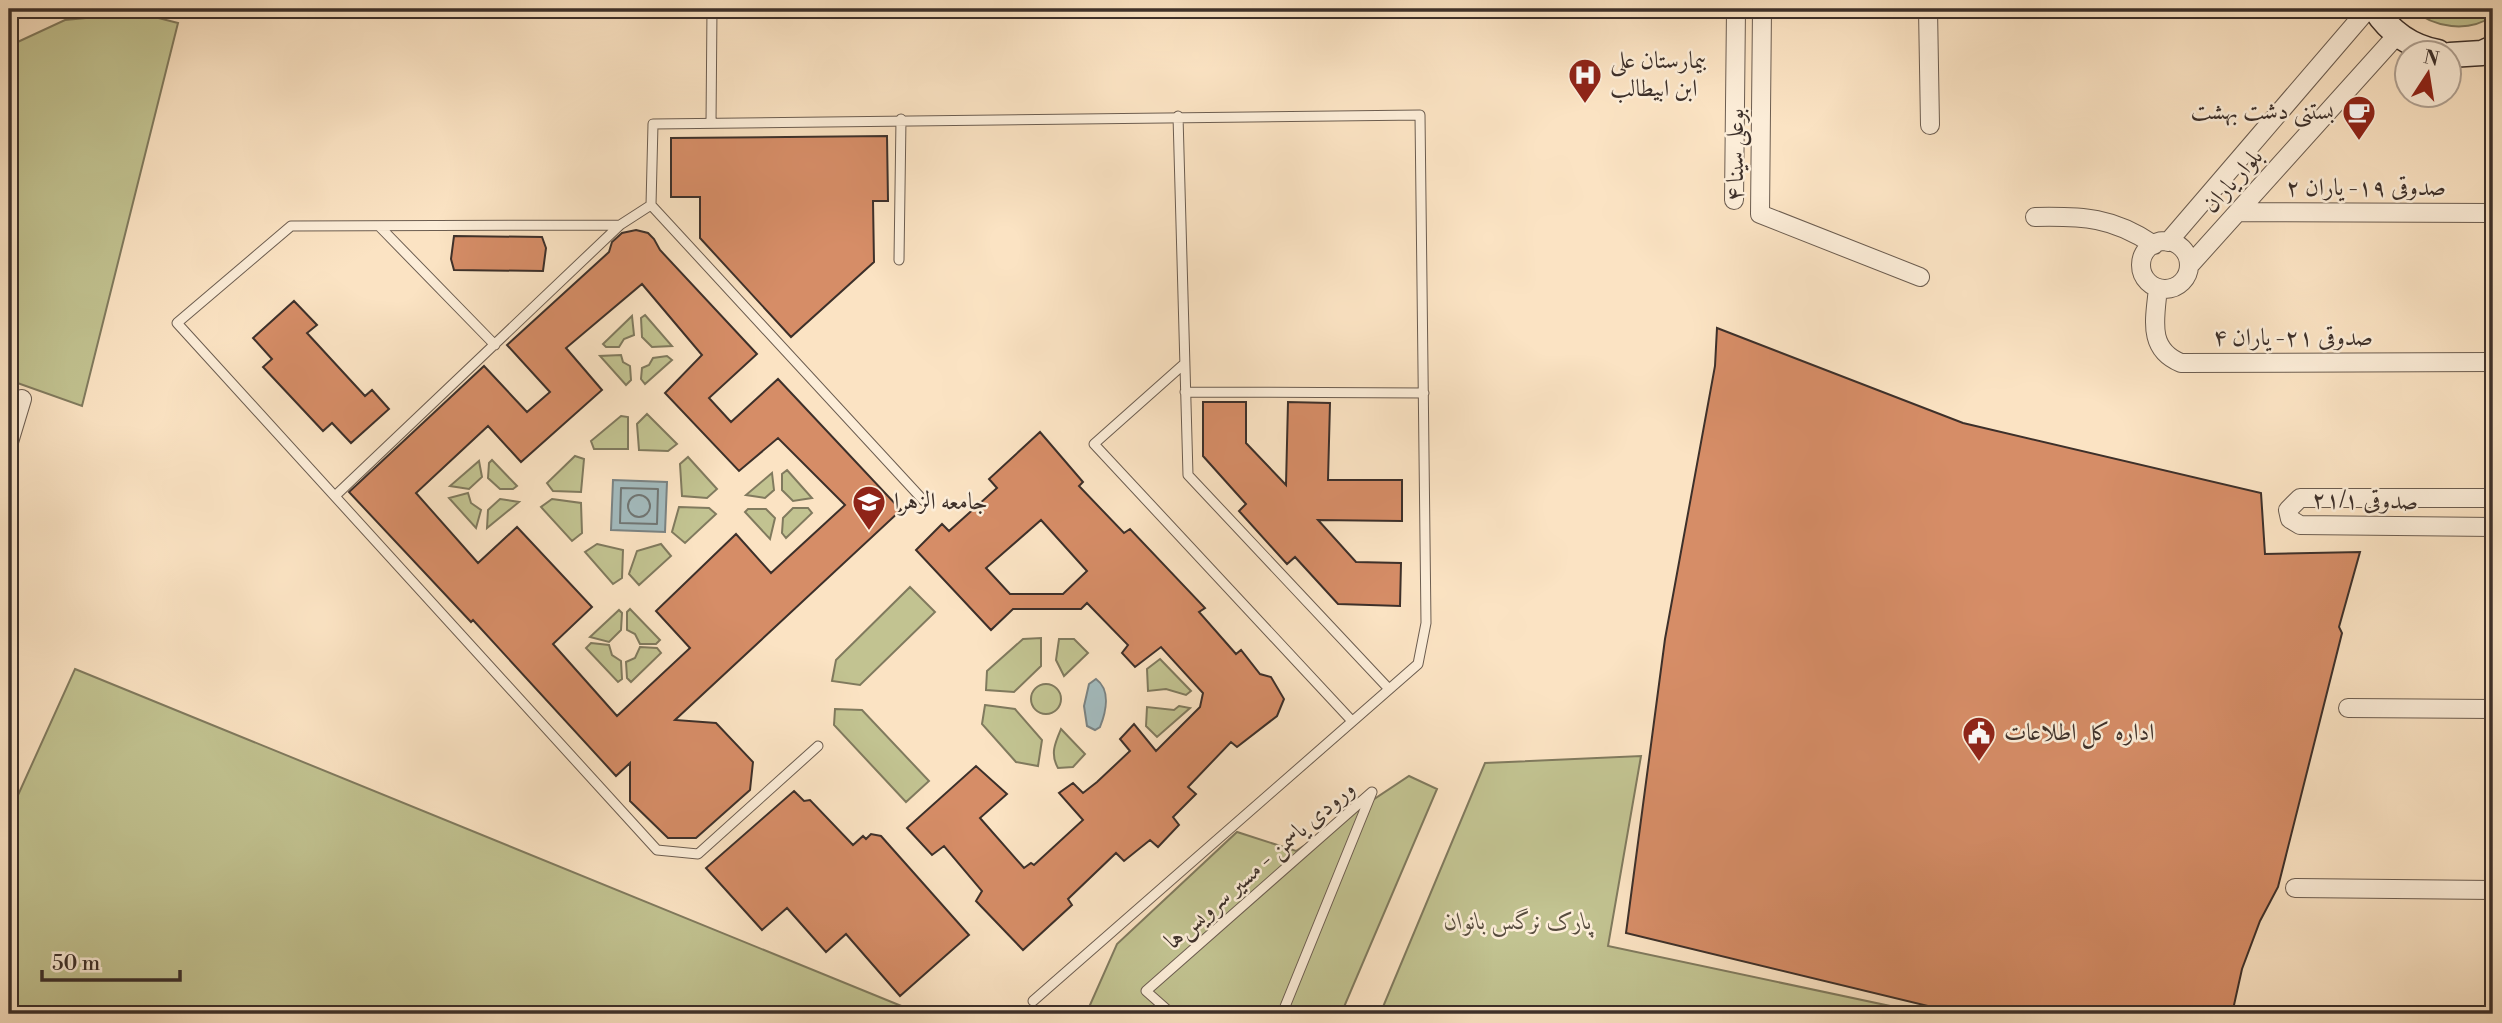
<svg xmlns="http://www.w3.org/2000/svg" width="2502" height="1023" font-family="'Libre Bodoni',Amiri,serif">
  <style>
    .green { fill: #c2c391; stroke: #807a5e; stroke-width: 2 }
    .water { fill: #a3bbbe; stroke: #7a8383; stroke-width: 2 }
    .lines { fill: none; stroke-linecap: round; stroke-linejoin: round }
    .shore { stroke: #707674; stroke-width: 2 }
    .building { fill: #d68d67; stroke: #3d302a; stroke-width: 2; fill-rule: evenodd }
    .service-casing { stroke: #6c5d50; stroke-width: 11 }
    .minor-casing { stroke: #6c5d50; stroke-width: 20 }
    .secondary-casing { stroke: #3d302a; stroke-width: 27 }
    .service { stroke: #fcedd8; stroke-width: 9 }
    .minor { stroke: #fcedd8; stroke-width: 18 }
    .secondary { stroke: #fcedd8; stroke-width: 24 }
    .labels { text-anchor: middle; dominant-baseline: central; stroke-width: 5; stroke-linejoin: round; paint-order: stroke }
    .poi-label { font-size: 24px; fill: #3d302a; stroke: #fcedd8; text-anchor: start }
    .street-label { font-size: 24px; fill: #3d302a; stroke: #fcedd8 }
    .park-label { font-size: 24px; font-style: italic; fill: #584d3f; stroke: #fcedd8 }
  </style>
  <rect width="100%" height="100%" fill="#fbe3c3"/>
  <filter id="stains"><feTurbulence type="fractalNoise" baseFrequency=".00286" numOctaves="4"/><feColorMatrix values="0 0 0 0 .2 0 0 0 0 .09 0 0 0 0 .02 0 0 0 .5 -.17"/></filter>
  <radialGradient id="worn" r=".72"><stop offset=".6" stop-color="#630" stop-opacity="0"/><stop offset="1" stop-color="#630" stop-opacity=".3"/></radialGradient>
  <path class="green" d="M2412,9H2493V16C2468,33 2434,28 2412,9Z
    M139,13L178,23L82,406L9,380V46L65,20Z
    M645,315L672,346L652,347L642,337L641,318Z
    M632,316L634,335L624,339L619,347H606L603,344Z
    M621,355L623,362L630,366L631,380L626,385L600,356Z
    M667,356L672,360L645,384L641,379L642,368L649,365L653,358Z
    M647,414L677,444L668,451L639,450L637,424Z
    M621,416L628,417V449H594L591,441Z
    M575,456L584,459L581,492L553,491L547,483Z
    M688,457L717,489L707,498L682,496L680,464Z
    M492,460L517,486L513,489H500L488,478L489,463Z
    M479,461L482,477L469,489L450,486Z
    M787,470L812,498L793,501L782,490V474Z
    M772,473L774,490L765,498L746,495Z
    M468,493L471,503L481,510L476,528L449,498Z
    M500,499L519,502L487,528L488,510Z
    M552,499L581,503L582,533L572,541L541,507Z
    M679,507L709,508L716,514L685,543L672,532Z
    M793,508H808L812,513L786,538L782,533L783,518Z
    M748,509H766L775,518L770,539L745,512Z
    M597,544L623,550L622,578L613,584L585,552Z
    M661,544L671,556L639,585L629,574L637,551Z
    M910,587L935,612L860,685L832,681L836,660Z
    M630,609L660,640L656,644H640L635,634L627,630V612Z
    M619,610L622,613L621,630L609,642L590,637Z
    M1041,638V666L1014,692L986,690L987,671L1023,639Z
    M1059,639H1074L1088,653L1064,676L1056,660Z
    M591,643L609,645L612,655L621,661L622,679L618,682L586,648Z
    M640,647L657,648L661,653L631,682L627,678L626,662L635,658Z
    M1160,659L1191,691L1186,695L1166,689L1148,691L1147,669Z
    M75,669L921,1014H9V815Z
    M1031 699a15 15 0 1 1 30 0a15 15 0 1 1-30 0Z
    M985,705L1015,709L1042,740L1038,766L1016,762L982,724Z
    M1179,706L1190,708L1157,737L1146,726L1147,707L1174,710Z
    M835,709L862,710L929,781L906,802L834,725Z
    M1061,729L1085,754L1073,767L1058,768C1050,754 1055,743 1061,729Z
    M1641,756L1608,946L1928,1014H1380L1485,763Z
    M1409,776L1437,789L1341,1014H1086L1117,944L1237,832L1296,851Z"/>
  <path class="water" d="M613,480L667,482L665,532L611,530Z
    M1096,679C1111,690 1106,712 1100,727L1095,730L1087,726L1084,706L1089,684Z"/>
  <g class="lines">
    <path class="shore" d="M621,488L658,489L657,524L620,523Z
      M628 506a11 11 0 1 1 22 0a11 11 0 1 1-22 0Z"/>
  </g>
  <path class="building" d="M887,136L888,201H873L874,262L791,337L700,238V197H671V138Z
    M636,230L648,233L654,239L660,250L757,354L709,398L731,422L778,379L901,510L675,720L716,723L753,762L750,790L696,838H668L630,801V763L616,776L473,620L471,622L349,492L484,366L527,412L550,392L507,345L609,252L612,242L622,233ZM642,284L702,355L665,393L739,471L778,438L845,505L771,573L736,534L656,611L690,648L617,716L553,644L592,607L517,527L478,563L416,493L488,426L521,462L602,390L566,348Z
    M454,236L542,237L546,248L543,271L454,270L451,259Z
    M294,301L317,325L307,333L365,396L372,390L389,409L351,443L332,423L323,431L263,367L272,359L253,338Z
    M1717,328L1963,423L2261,493L2265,554L2360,552L2339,627L2342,633L2278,887L2260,921L2242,969L2232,1014H1961L1626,933L1665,639L1715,366Z
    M1203,402H1246V443L1286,485L1288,402L1330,403L1328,480H1402V521L1318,520L1356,562L1401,563L1400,606L1338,604L1295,557L1287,564L1239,511L1246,504L1203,456Z
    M1040,432L1083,482L1079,486L1124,533L1130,529L1205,608L1199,612L1236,654L1241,650L1260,674L1271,677L1284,699L1277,716L1237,747L1231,742L1188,787L1196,794L1173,817L1179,825L1158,847L1150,840L1124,861L1116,853L1068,899L1072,905L1023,950L976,901L982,891L944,846L932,855L907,828L976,766L1007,794L980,818L1024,868L1031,863L1034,865L1083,820L1059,793L1073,783L1083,793L1097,782L1130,751L1120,739L1134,724L1156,751L1200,707L1203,693L1161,647L1135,667L1122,653L1128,645L1087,603L1081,609H1013L991,630L916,550L942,524L949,531L997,488L989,479ZM1041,520L1087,571L1063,594H1010L986,568Z
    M794,791L804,801L810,800L853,845L863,836L866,839L871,834L881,836L969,935L900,996L846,934L826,952L787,908L762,930L706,868Z"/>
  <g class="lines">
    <defs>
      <path id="service" d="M1178,116L1188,475L1389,689
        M711,123L712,9
        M651,205L924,501
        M379,226L495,345
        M899,260L901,119
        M1184,364L1094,444L1352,721
        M1185,392L1424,393
        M335,496L620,225
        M818,746L698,854L657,850L177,323L291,226L620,225L651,205L653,124L1420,115L1426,623L1418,664L1033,1001
        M1172,1014L1146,991L1372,792L1282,1014"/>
      <path id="minor" d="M1762,9L1760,214L1920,277
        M1928,9L1930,125
        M1734,200L1736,9
        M2239,212L2493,213
        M2035,217C2083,216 2113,217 2154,245
        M2141 265a24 24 0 1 1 48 0a24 24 0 1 1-48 0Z
        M2168,242L2368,9
        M2189,266L2397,35
        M2158,288C2155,319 2147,349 2181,363L2493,362
        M9,442L22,399
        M2493,498H2300L2288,510L2290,519L2300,525L2493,527
        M2348,708L2493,709
        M2295,888L2493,890"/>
      <path id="secondary" d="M2375,9C2390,32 2411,47 2438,52
        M2450,55L2482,53L2493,48"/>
    </defs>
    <use href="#service" class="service-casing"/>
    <use href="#minor" class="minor-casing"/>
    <use href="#secondary" class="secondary-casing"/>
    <use href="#service" class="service"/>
    <use href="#minor" class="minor"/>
    <use href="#secondary" class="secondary"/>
  </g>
  <defs>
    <symbol id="hospital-pin" viewBox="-11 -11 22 30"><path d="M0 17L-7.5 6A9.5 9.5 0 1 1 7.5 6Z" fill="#8f2418" stroke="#fcedd8"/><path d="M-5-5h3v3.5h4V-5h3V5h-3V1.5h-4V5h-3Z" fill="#fff"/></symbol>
    <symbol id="cafe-pin" viewBox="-11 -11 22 30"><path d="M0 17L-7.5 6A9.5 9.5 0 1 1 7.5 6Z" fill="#8f2418" stroke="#fcedd8"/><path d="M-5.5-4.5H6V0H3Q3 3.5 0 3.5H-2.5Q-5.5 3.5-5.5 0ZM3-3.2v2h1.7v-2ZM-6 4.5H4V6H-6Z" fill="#fff"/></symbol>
    <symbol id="university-pin" viewBox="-11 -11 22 30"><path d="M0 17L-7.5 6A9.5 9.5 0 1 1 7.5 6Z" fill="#8f2418" stroke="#fcedd8"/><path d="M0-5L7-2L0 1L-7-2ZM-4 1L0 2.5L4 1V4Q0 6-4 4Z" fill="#fff"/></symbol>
    <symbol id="civic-pin" viewBox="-11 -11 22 30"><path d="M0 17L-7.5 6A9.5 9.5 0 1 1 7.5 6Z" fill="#8f2418" stroke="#fcedd8"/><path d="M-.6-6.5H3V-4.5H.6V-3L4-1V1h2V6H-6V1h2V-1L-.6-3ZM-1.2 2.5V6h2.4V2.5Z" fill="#fff"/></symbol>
  </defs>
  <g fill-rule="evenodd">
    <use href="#hospital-pin" x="1566" y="56" width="38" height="52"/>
    <use href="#cafe-pin" x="2340" y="93" width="38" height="52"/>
    <use href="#university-pin" x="850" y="483" width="38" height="52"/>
    <use href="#civic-pin" x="1960" y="714" width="38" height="52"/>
  </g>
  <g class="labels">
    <g class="poi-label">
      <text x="1610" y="61">بیمارستان علی<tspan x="1610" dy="28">ابن ابیطالب</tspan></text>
      <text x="2334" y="112" text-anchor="end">بستنی دشت بهشت</text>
      <text x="894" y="502">جامعه الزهرا</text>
      <text x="2004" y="733">اداره کل اطلاعات</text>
    </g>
    <g class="street-label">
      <text transform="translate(1736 155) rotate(-90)">بوعلی سینا ۴</text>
      <text transform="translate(2233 181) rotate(-48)">بلوار یاران</text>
      <text x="2366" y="188">صدوقی ۱۹- یاران ۲</text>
      <text x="2293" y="338">صدوقی ۲۱- یاران ۴</text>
      <text transform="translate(2365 501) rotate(1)">صدوقی ۲۱/۱</text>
      <text transform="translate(1260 865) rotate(-41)">ورودی یاسمن - مسیر سرویس‌ها</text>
    </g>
    <g class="park-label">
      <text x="1518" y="922">پارک نرگس بانوان</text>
    </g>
  </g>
  <rect width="2502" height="1023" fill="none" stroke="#fbe3c3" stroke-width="35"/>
  <rect x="10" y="10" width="2481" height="1002" fill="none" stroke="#3d302a" stroke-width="3.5"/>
  <rect x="18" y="18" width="2467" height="988" fill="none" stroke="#3d302a" stroke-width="2"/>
  <g transform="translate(2428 74) rotate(12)"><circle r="33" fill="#fcedd8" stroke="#b0a192" stroke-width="2"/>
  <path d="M0-5L12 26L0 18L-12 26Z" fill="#8f2418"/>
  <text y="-10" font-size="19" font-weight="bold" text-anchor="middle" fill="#3d302a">N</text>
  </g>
  <path d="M42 970v10h138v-10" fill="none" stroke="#3d302a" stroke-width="3.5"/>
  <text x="52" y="970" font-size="21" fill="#3d302a" stroke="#fcedd8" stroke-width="5" paint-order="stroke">50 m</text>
  <rect width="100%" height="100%" filter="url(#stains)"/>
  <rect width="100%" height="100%" fill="url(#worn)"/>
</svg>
